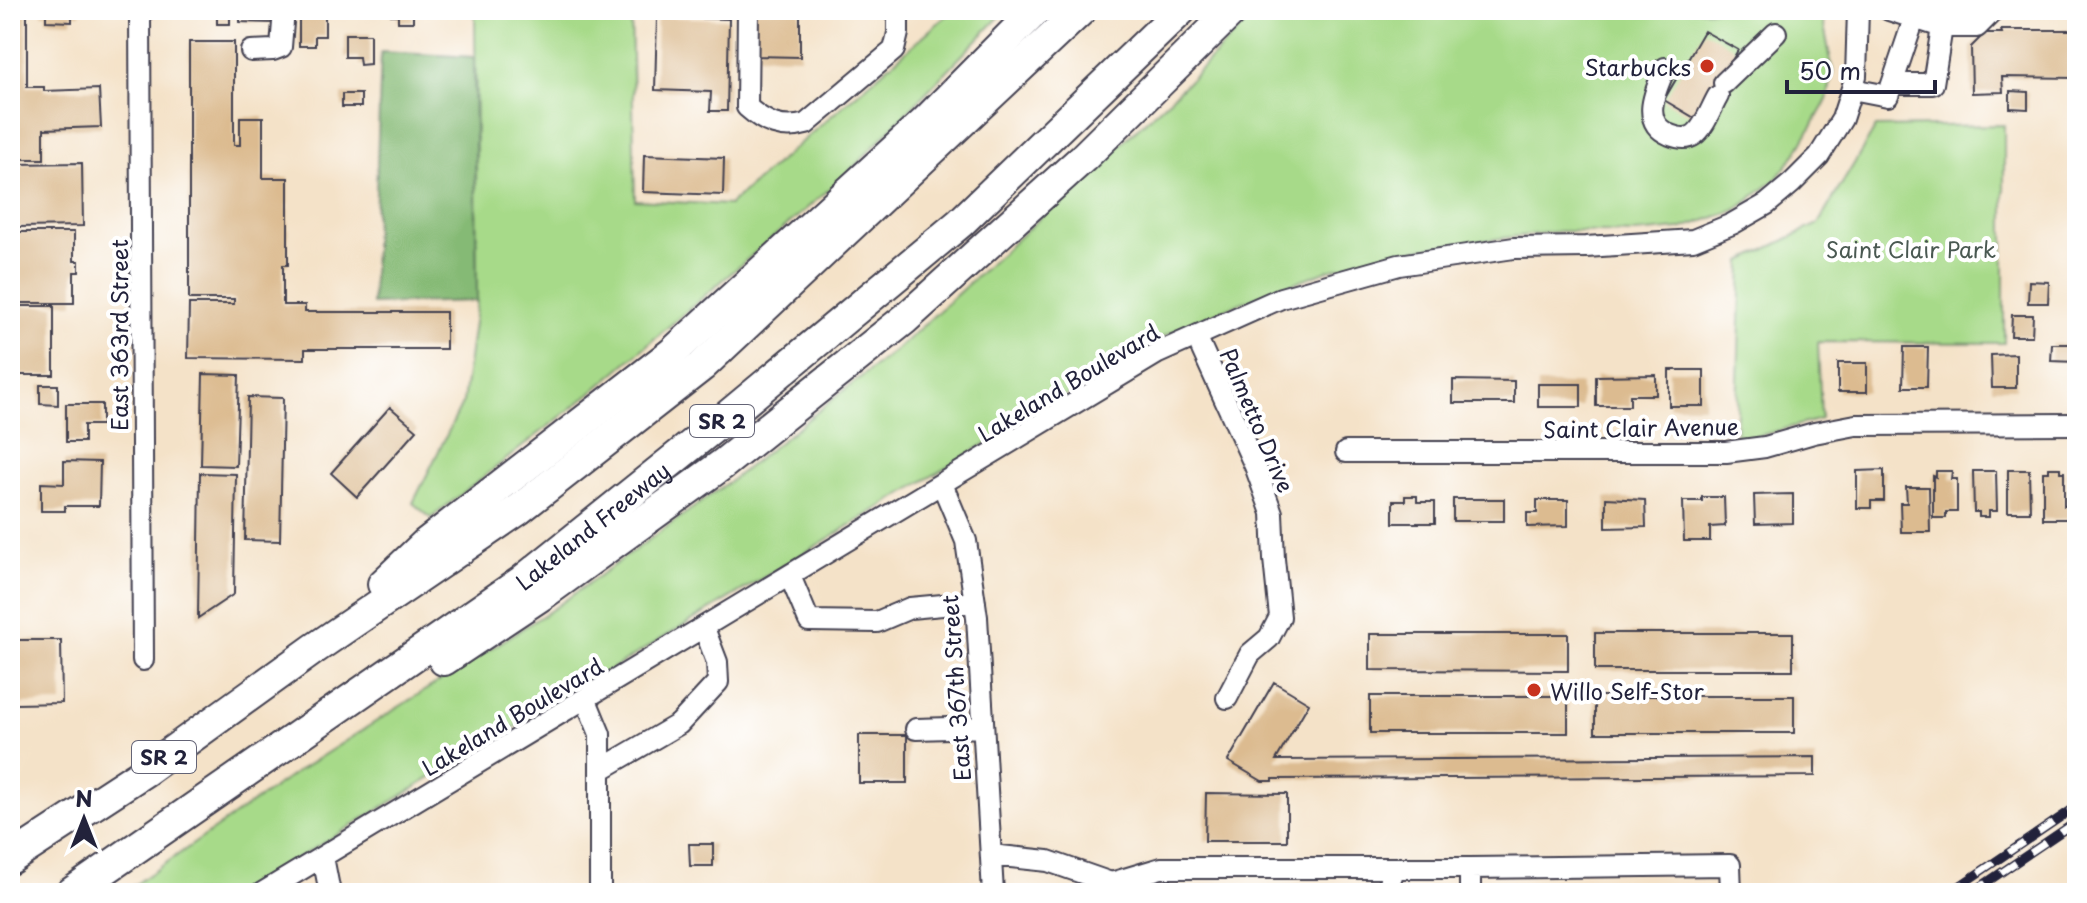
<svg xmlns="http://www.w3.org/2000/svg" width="2087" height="903" font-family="'Playpen Sans',sans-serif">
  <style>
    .green { fill: #a7da89; stroke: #647e62; stroke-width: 2 }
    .forest { fill: #85ba75; stroke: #546e58; stroke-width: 2 }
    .building { fill: #dcbb90 }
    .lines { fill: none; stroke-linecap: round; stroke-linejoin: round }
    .minor-casing { stroke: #423f50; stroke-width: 24 }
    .highway-casing { stroke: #423f50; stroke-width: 34 }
    .minor { stroke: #fff; stroke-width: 20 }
    .highway { stroke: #fff; stroke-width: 30 }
    .rail-casing { stroke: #22223b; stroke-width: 9 }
    .rail { stroke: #fff; stroke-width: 6; stroke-dasharray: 18; stroke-linecap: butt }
    .poi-dot { fill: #c8321e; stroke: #fff; stroke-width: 3 }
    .labels { text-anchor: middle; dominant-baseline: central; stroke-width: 8; stroke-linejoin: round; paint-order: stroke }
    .shield { fill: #fff; stroke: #646476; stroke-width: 2 }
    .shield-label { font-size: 20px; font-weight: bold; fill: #22223b }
    .poi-label { font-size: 22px; fill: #22223b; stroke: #fff; text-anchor: end }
    .park-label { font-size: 22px; fill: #4a5952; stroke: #fff }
    .street-label { font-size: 22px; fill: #22223b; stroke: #fff }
  </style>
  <rect width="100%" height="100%" fill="#fff"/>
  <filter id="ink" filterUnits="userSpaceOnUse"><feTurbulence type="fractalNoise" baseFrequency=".0125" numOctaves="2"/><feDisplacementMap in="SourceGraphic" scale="16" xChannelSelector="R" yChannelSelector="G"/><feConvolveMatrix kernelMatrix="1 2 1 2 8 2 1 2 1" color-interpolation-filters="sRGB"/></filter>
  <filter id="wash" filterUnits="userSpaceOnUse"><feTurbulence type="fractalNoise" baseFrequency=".006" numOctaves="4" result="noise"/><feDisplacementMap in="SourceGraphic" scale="32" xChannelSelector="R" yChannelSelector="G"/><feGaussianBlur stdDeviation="1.8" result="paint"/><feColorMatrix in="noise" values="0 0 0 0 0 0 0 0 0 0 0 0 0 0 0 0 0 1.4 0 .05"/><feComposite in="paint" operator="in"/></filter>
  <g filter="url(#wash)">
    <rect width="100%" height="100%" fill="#f4e2c8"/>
    <path class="green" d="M475,10H631L635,200L729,205L953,10H1006L847,174L591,393L431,518L413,503L463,402L477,301Z
      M1258,10H1821L1833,72L1827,100L1797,152L1776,179L1736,210L1680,229L1635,233L1561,231L1423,248L1328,270L1230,307L1166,335L240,893H123L295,773L553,609L729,482L905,342L1187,83Z
      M2004,125V343L1818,342L1821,419L1736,442L1742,261L1818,224L1876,127Z"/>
    <path class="forest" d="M381,52L474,57L477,301L372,304Z"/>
    <g id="blocks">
      <path class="building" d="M42,10H80V14H72V22L46,21V14H42Z
        M217,10H230V24H217Z
        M240,10H275V23L240,22Z
        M299,10H325V36H315V46H299Z
        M391,10H419V14H413V22H398V15H391Z
        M754,10H800V57L754,56Z
        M1944,10H1972V22H1944Z
        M10,12H27V87H44V91L99,89L101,127L44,129V159H10Z
        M657,17L729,19L727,111H710L711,92L655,90Z
        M2001,30H2077V78L2002,77L2003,92L1972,93L1971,47L1985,33H2002Z
        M1704,31L1738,50L1698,120L1664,100Z
        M345,34H370V64L360,65L359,57H345Z
        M189,42H234V145H240V117H263V178H288V265H283V305H305V312H446V349H305V359L188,358L189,304H234V299H189Z
        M2010,91L2028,92V109L2010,108Z
        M342,94H361V107H342Z
        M644,155L724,158L723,195L643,192Z
        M82,163L83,226L16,227L15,164Z
        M10,232H74V261H79V272H74V303H14V296H10Z
        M2029,281L2049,282L2048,303H2028Z
        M14,306H54V375H14Z
        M2012,315H2033L2032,336H2011Z
        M2052,344H2077V362L2051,361Z
        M1904,347H1928L1927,387H1903Z
        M2016,354V388H1992L1991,355Z
        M1838,363H1867V392H1838Z
        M1669,370H1704V406H1669Z
        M203,374L239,375L236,466L201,465Z
        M1656,375V395H1630V406H1596V376Z
        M1453,380L1514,381V403H1453Z
        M1538,384H1581V407H1538Z
        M40,385H58V405L40,404Z
        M248,397L283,398L280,541L245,540Z
        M66,404H102V425H84V442H66Z
        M390,407L417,430L357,497L331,473Z
        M64,461L100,462L99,506H65V511H41V483L64,484Z
        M2049,468H2060V472H2064V506H2068V519H2043V472H2049Z
        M1884,470V501H1871V508H1857V471Z
        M2008,470H2029L2030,512H2008Z
        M1936,471H1952L1951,479H1957V512H1946V518H1933V476L1936,477Z
        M1973,471H1996L1997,511H1989V517H1979V512H1974Z
        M200,473L236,474L234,594L198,618Z
        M1906,487H1929L1930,532H1901L1900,503H1907Z
        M1793,494V523L1755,524L1754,495Z
        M1405,496H1417V502H1435V523H1393V501H1405Z
        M1702,497H1724L1725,526L1710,527V541H1684L1683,501H1702Z
        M1606,498L1645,500L1646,527L1606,528Z
        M1453,499H1504V521H1453Z
        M1537,500H1568V526L1527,527V513H1537Z
        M1595,633H1793V670H1595Z
        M1370,634H1568V671L1370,670Z
        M16,640H61L62,703L16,704Z
        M1274,682L1309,703L1276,760L1815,757V776L1273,779V781H1262L1228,761Z
        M1370,696H1568V733H1370Z
        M1595,696H1794V733H1595Z
        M859,735H907V783H859Z
        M1206,793L1287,794V841H1205Z
        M689,844H713V866H690Z"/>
    </g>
  </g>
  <g filter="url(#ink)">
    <use href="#blocks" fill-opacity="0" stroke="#423f50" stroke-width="2"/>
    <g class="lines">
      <defs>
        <path id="minor" d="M140,10L143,660
          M748,10L747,107C765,123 782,131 806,124L894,50L898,33V10
          M1889,10L1942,27
          M251,51L273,50L281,47L284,10
          M1665,68C1656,90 1639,122 1670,135C1678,138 1687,140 1694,135C1705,127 1711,108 1718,96
          M1724,83L1776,33
          M1892,84H1933L1942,27H1977L1994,10
          M1852,89L1888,96L1917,10
          M1196,336L1255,466L1272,513L1274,559L1280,617L1269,638L1250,654L1227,698
          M1346,452H1726L1765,447L1814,433L1856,425L2077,424
          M942,484L966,541L977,617L993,893
          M790,576L809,621L877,622L910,608L975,602
          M586,700L600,734V893
          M916,729L983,727
          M600,770L679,724L718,682L717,662L704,628
          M991,855L1048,861L1111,883L1161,868H1470L1730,865L1731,893
          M323,857L330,893
          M262,893L1158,353L1281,298L1399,265L1514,248L1586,247L1693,240L1732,224L1767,204L1792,183L1819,156L1842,119L1856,76L1858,10
          M1385,893L1395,868
          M1470,893V868"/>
        <g id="highway">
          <path d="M383,584L425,544L672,353L925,122L1036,10"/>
          <path d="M444,660L546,592L723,464L905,319L1083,158L1233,10"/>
          <path d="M10,859L145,771L314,649L518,510L702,366L1081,10"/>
          <path id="s1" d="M71,893L522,581L724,419L960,223L1181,10"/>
        </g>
      </defs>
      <use href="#minor" class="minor-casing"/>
      <use href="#highway" class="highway-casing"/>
      <use href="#minor" class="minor"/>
      <use href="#highway" class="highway"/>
      <defs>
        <path id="rail" d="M1949,893L2077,806
          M1971,893L2077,821"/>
      </defs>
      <use href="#rail" class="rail-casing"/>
      <use href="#rail" class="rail"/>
    </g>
  </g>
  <g class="poi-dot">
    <circle cx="1707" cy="66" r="8"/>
    <circle cx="1534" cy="690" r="8"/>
  </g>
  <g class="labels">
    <g class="shield">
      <rect x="690" y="405" width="64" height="32" rx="6"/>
      <rect x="132" y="741" width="64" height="32" rx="6"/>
    </g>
    <g class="shield-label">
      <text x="722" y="421">SR 2</text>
      <text x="164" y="757">SR 2</text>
    </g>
    <g class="poi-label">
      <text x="1691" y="66">Starbucks</text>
      <text x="1550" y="690" text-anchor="start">Willo Self-Stor</text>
    </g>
    <g class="park-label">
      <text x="1911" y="248">Saint Clair Park</text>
    </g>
    <g class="street-label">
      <text transform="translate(118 335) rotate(-90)">East 363rd Street</text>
      <text transform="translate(1068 382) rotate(-31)">Lakeland Boulevard</text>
      <text transform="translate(1258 420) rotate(67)">Palmetto Drive</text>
      <text transform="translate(1641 427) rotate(-1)">Saint Clair Avenue</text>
      <text stroke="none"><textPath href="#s1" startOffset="638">Lakeland Freeway</textPath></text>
      <text transform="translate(955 688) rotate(-94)">East 367th Street</text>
      <text transform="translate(512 716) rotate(-31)">Lakeland Boulevard</text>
    </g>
  </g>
  <rect width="2087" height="903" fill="none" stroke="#fff" stroke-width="40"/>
  <g transform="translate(84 819)" stroke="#ffffff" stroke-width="6" paint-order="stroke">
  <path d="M0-6L14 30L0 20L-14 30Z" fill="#22223b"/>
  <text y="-12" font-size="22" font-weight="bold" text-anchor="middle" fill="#22223b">N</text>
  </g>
  <path d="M1787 80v12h148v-12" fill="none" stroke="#22223b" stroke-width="4"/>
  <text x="1799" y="80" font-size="24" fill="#22223b" stroke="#ffffff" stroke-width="6" paint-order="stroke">50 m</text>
</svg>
